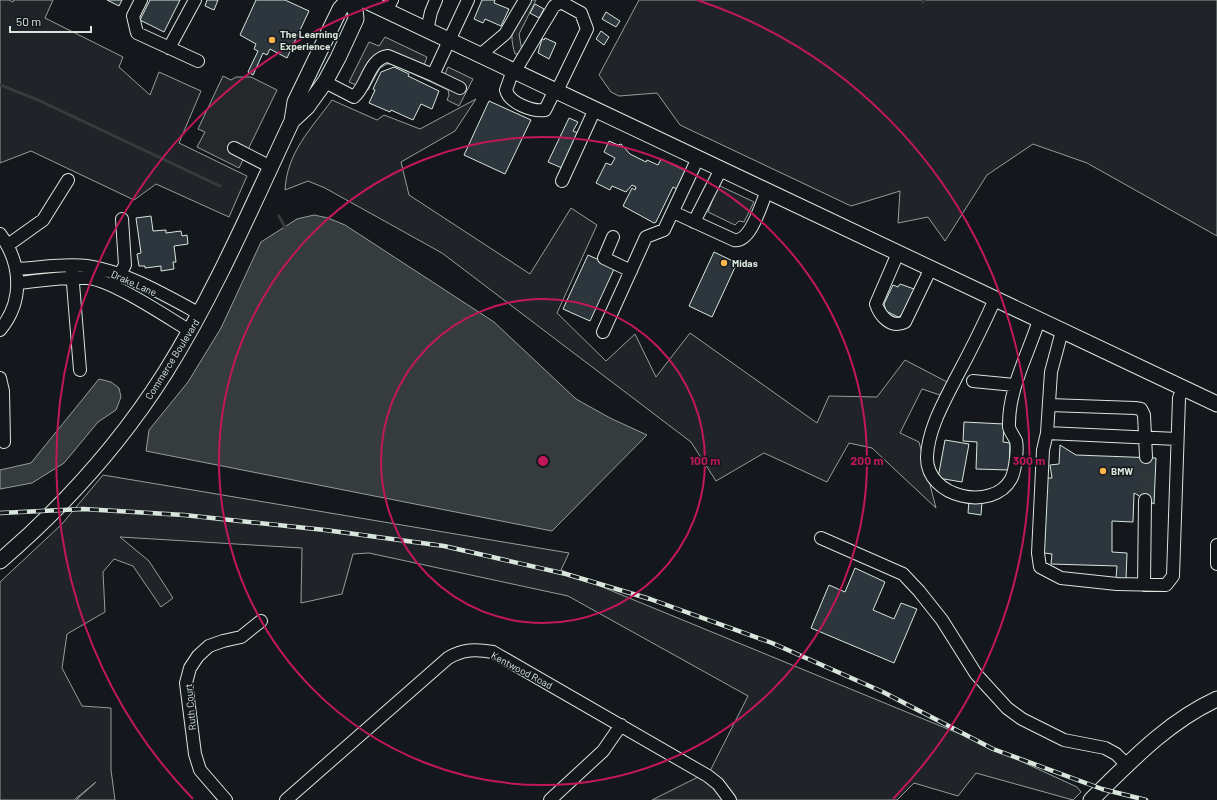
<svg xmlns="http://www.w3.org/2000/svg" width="1217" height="800" font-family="Barlow,sans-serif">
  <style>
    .green { fill: #202428; stroke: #939e99 }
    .parking { fill: #24282b; stroke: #939e99 }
    .water { fill: #363b3e; stroke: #939e99 }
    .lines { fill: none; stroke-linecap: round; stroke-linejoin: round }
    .stream { stroke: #363b3e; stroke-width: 3 }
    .building { fill: #2c363c; stroke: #d8e6dc }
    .minor-tunnel { stroke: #313739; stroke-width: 12; stroke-dasharray: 12 6; stroke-linecap: butt }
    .minor-casing { stroke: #d8e6dc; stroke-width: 14 }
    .major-casing { stroke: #d8e6dc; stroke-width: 17 }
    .minor { stroke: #14181c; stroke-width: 12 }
    .major { stroke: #14181c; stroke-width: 15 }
    .rail-casing { stroke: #d8e6dc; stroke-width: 4.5 }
    .rail { stroke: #14181c; stroke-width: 3; stroke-dasharray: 9; stroke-linecap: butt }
    .ring { fill: none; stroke: #c2185b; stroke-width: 2 }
    .poi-dot { fill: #ffb74d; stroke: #14181c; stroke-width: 1.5 }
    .labels { text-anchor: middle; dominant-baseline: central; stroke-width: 3; stroke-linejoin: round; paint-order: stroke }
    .poi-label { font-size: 10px; font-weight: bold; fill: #d8e6dc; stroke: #14181c; text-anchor: start }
    .street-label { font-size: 10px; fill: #d8e6dc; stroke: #14181c }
    .centre { fill: #c2185b; stroke: #14181c; stroke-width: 2 }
    .ring-label { font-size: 12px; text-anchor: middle; font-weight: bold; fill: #c2185b; stroke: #14181c; stroke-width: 3; stroke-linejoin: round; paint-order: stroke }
  </style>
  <rect width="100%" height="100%" fill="#14181c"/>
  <path class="green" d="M0,0H9L13,2L14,0H53L45,18L123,57L119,67L150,95L159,72L201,91L179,143L247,176L229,217L156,184L134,200L31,151L0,163Z
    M527,0H536L519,34L522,51L519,54H515C507,28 516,22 527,0Z
    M639,0H1217V236L1087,163L1033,144L987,175L945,241L928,217L898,223L900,191L851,206L680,125L657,93L619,96L611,92L599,75Z
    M476,99L455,131L401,162L409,195L530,274L571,208L597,225L557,313L606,361L635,334L656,377L690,333L817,423L829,396L877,397L905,360L949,383L943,396L922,389L900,433L919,442L936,508L872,448L849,443L827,482L764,453L716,481L691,442L442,253L325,188L308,181L285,190C287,152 311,129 332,100L377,120L384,115L420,129Z
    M718,185L754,202L744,222L739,221L735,225L708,212Z
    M103,475L569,553L561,570L977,741L1077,787L1081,792L1073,800L976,773L958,796L914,783L897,800H652L710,771L748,696L568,596L369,553L353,554L342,594L301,603L302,548L120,537L149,561L173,598L161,607L133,566L114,559L103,572L105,612L67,634L62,668L82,706L111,708V770L115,800H76L96,782L74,800H0V582L62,524Z"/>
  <path class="parking" d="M385,37L427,57L424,65L445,74L448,67L473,79L459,106L447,100L449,95L448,90L392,64H387L380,68L368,90L349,82L369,42L379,46Z
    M223,76L231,80L236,77H251L277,90L239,168L197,147L205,132L198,129Z"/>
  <path class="water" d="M314,215L328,218L345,225L494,322L576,399L610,418L647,435L552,531L146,451L149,430L188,382L221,328L261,242L297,219Z
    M99,379L111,382L119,388L121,397L116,410L98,422L64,463L32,483L0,489V470L31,463Z"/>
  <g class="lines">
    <path class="stream" d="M923,2L924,0
      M0,85L38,100L220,186
      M279,216L285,227"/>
  </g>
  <path class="building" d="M107,0H122L119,6Z
    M150,0H180L164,32L140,20Z
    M207,0H218L214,10L205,6Z
    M256,0H285L309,11L287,58L270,49L267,55L263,53L253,75L248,72L258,51L254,49L256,44L240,35Z
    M482,0H495L494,3L509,9L501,26L485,19L483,23L474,19Z
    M535,4L544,9L539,18L530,13Z
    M606,12L620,21L616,27L602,19Z
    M601,31L609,37L604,45L596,39Z
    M545,38L556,43L549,59L538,53L542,39L544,40Z
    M394,67L409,74L408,76L439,91L432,109L421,104L413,120L391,110L390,112L369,103L375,90L373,89L381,72Z
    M489,101L531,120L505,174L464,155Z
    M569,118L578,122L573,131L578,133L562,168L548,162Z
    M609,141L618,145L621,144L630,154L646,162L647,160L658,165L661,159L686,171L677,189L673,187L656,222L654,223L623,206L632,188L635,190L636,187L632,185L626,192L612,186L610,190L596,183L606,163L611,165L615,158L604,152Z
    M151,216L153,231L166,230V233L181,231L182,236L187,235L188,244L174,246L176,262H173L174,269L161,271V266L145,268V266H139L137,254L141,253L136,218Z
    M714,252L737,263L712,317L689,306Z
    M588,255L615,267L590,321L563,309Z
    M900,284L917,290L905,314L898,317L886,311L884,304L893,285L898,287Z
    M964,422L1004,424L1003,442L1010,443L1009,470L976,469L977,442L963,441Z
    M945,440L969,444L962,482L938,478Z
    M1060,445L1076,455L1156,458L1154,504L1134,493L1133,522L1112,521V552L1127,553L1126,579L1116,578L1117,566L1051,564L1052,554L1044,553L1046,478H1052L1050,465L1059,464Z
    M969,500L982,502L981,515L968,513Z
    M855,568L885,582L873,610L894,619L901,603L917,609L894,663L811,628L829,585L845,592Z"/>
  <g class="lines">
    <path class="minor-tunnel" d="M1145,500L1146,457"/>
    <defs>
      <path id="minor" d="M141,0L133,16L137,33L198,61
        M386,11L392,0
        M427,30L431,12L436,0
        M169,48L195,0
        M480,55L505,34L525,0
        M513,70L506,90C509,103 533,112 545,110L555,90
        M515,71L554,6L561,2L581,13L587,29L557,91
        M325,82L354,97C367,86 369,58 388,56L433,75
        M460,88L433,75L468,0
        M234,148L271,167
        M562,181L595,109
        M673,212L734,240C751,243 761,204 767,191
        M694,222L721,169
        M0,234C22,264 24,301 0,330
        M613,237L604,258L631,271
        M8,245L43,220L68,180
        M898,253L876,304C880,316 891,329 905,322L931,268
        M16,269C39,268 64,263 87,266C124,271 167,296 200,314
        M72,271L80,370
        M115,282L125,265L122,219
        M17,283C40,281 65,276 88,278C112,280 167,317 190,331
        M995,299C983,326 970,352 956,378C944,402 928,429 927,457C926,498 993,512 1011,479C1015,472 1018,449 1016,441C1014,436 1010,432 1009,427C1008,389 1028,355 1039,320
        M1062,331L1051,372L1047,433L1177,439
        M603,332L646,237L664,230L698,158
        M0,378L3,391L4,442
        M973,381L1014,385
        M1049,405L1135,408L1141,409L1144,415L1146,457
        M1047,433L1043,450L1038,553L1040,567L1061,578L1117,584L1166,585L1173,576L1179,398L1183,388
        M821,538L903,574L919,591L942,620L976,674L1007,708L1022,719L1064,740L1105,748L1116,754L1127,765
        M1217,545V564
        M1144,585L1145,500
        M226,800L200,770L195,754L186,683L190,668L198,656L209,646L223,641L241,637L261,621
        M286,800L448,658C463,649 476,649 493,652L708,776L718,784L730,800
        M550,800L603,751L621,725"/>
      <path id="major" d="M364,0L1217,404
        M292,121L307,107L325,82L338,58L356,19L354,0
        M0,561C63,507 120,444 165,373C215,293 252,206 292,121L295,102L340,9L348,0
        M1091,800C1130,762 1167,722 1217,699"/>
    </defs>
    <use href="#minor" class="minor-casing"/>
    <use href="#major" class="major-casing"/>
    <use href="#minor" class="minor"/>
    <use href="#major" class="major"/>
    <defs>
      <path id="rail" d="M0,513L83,509L184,515L325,530L444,546L566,574L650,599L772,643L883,692L993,749L1102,789L1146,800"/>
    </defs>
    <use href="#rail" class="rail-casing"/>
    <use href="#rail" class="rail"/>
  </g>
  <g class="ring">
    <circle cx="543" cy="461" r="162"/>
    <circle cx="543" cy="461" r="324"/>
    <path d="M193 799A486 486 0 0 1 389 0M697 0A486 486 0 0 1 893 799"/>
  </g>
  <g class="poi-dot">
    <circle cx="272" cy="40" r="4"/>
    <circle cx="724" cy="263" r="4"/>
    <circle cx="1103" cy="471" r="4"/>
  </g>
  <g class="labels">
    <g class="poi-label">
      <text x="280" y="34">The Learning<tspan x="280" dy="12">Experience</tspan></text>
      <text x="732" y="263">Midas</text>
      <text x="1111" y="471">BMW</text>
    </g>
    <g class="street-label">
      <text transform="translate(134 283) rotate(24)">Drake Lane</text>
      <text transform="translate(172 359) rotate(-58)">Commerce Boulevard</text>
      <text transform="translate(522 670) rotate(28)">Kentwood Road</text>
      <text transform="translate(190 707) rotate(-95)">Ruth Court</text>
    </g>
  </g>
  <circle cx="543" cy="461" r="6" class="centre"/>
  <g class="ring-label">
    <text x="705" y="465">100 m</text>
    <text x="867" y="465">200 m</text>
    <text x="1029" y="465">300 m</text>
  </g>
  <path d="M10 26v6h81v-6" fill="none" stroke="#d8e6dc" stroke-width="2"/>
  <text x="16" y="26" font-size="12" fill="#d8e6dc" stroke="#14181c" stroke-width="3" paint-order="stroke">50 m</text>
</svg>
